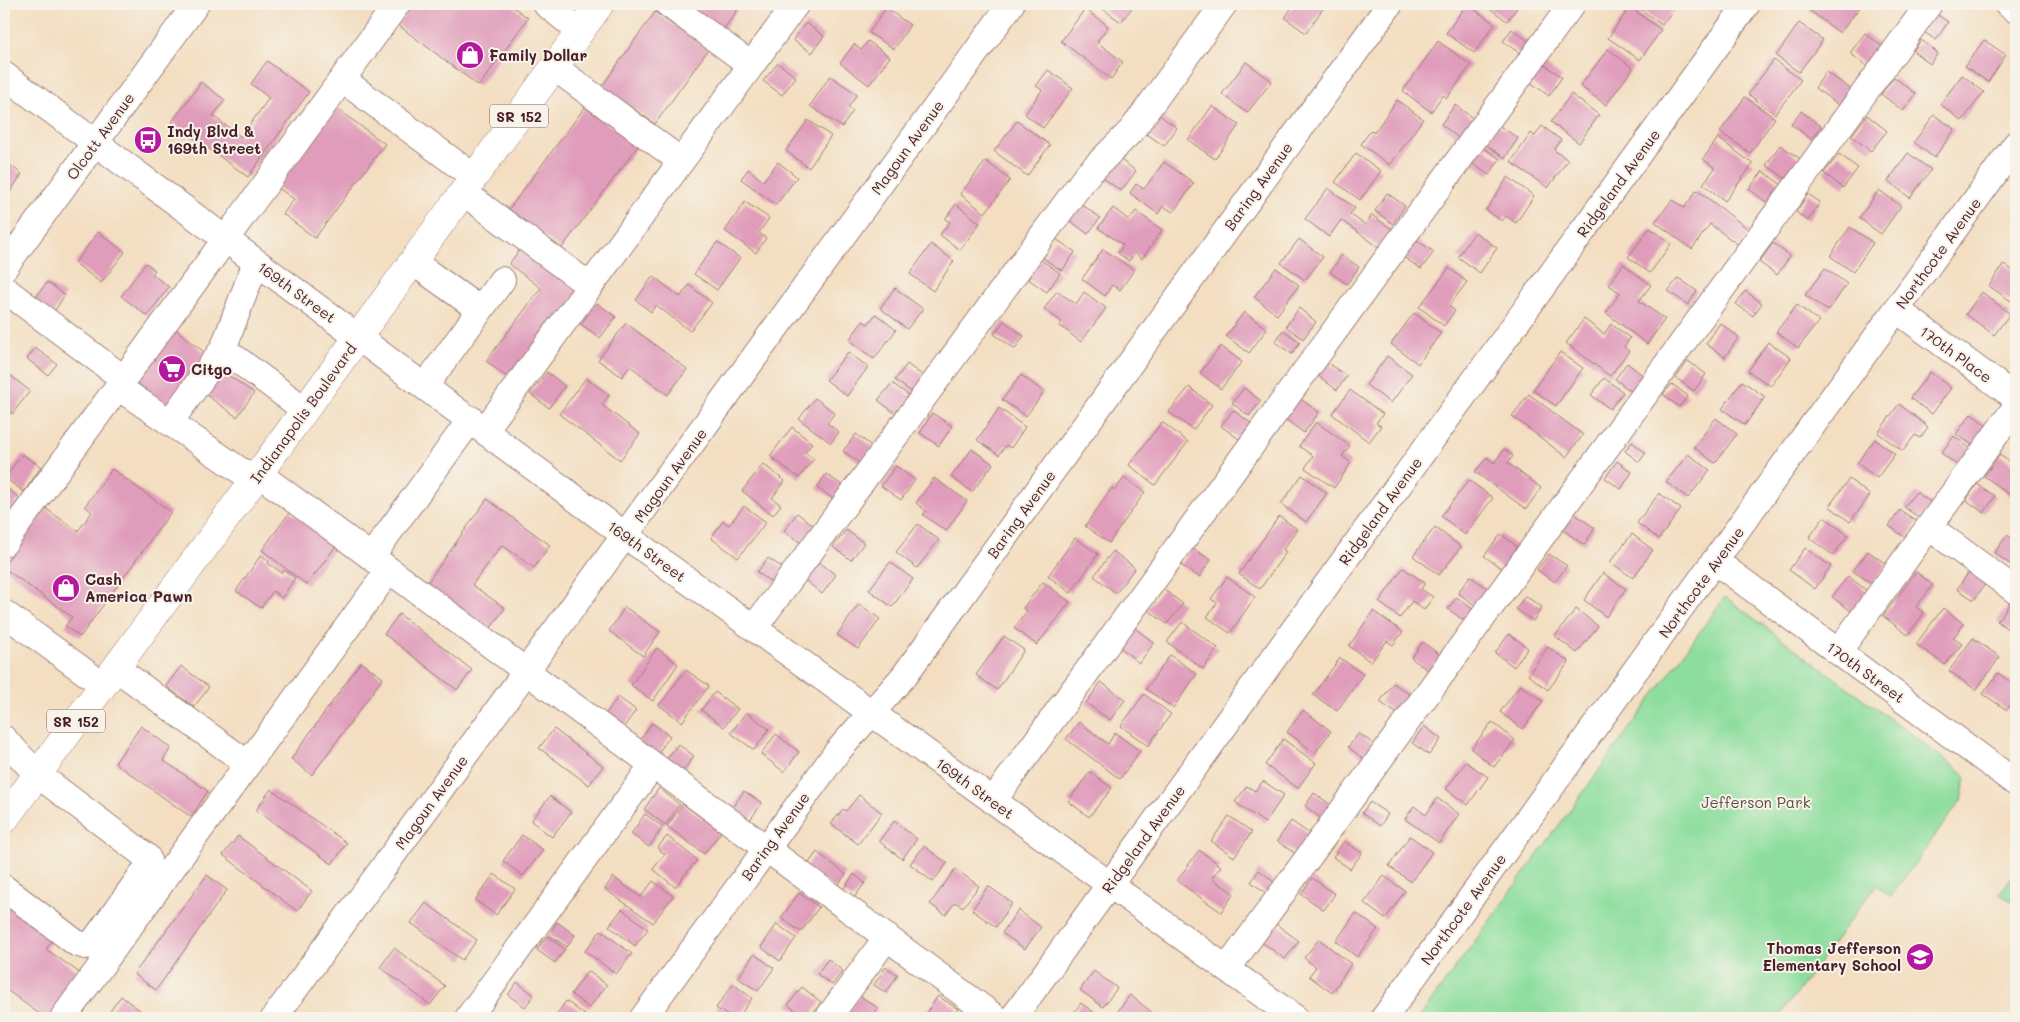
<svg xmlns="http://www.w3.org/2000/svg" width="2020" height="1022" font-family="Mali,sans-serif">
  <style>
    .green { fill: #8dde9e; stroke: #6c7e64 }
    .building { fill: #e09dbb }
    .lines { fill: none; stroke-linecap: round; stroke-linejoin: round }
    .minor-casing { stroke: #9e7e76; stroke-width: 28 }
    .major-casing { stroke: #9e7e76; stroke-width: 29 }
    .minor { stroke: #fff; stroke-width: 26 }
    .major { stroke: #fff; stroke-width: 28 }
    .labels { text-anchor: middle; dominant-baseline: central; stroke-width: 4; stroke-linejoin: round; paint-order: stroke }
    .shield { fill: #f7f3e8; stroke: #7e5f64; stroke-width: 1 }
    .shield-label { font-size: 14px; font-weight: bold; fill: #4a1f2b }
    .poi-label { font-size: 15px; font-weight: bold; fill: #4a1f2b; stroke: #f7f3e8; text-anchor: start }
    .street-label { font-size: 15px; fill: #4a1f2b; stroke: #f7f3e8 }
    .park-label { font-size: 15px; fill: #5b4f48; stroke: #f7f3e8 }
  </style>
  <rect width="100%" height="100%" fill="#f7f3e8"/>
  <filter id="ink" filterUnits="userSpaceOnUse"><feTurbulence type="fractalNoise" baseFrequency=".02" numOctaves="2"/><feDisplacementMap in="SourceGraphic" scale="10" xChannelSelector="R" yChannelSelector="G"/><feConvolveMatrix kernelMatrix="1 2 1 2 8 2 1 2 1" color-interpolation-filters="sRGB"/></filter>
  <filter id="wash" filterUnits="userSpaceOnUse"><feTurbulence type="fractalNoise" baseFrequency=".0096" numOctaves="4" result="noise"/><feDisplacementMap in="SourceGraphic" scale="20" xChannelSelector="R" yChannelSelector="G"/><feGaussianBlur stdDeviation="1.12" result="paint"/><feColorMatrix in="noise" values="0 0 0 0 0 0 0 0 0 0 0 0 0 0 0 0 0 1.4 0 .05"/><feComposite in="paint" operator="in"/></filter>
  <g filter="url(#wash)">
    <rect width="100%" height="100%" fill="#f3dec1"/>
    <path class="green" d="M1725,597L1962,772L1966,777L1961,800L1891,896L1876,885L1778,1018H1419Z
      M2016,871V905L2000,893Z"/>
    <g id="blocks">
      <path class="building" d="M414,4H509L528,18L479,86L398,25Z
        M686,4H742L723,30Z
        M1096,4H1135L1121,22Z
        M1294,4H1326L1306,33L1285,18Z
        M1467,4L1495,24L1474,53L1446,33Z
        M1484,4H1520L1507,21Z
        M1641,4H1678L1662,25L1638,7Z
        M1814,4H1862L1840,33L1809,10Z
        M1630,7L1661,30L1640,60L1608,38Z
        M886,8L910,25L894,49L869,33Z
        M1085,9L1108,26L1097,42L1123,62L1111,79L1061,41Z
        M655,12L708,50L655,124L602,86Z
        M1936,14L1948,22L1936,40L1924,32Z
        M806,23L824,36L812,53L793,40Z
        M1799,23L1823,40L1799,72L1776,56Z
        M1512,29L1531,43L1522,55L1503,41Z
        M1865,33L1883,47L1868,67L1850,53Z
        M1921,40L1938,53L1930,64L1913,51Z
        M1984,40L2006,55L1988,82L1965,66Z
        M868,41L890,57L869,85L840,63L854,44L861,50Z
        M1438,41L1471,65L1447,98L1443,95L1431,112L1403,91Z
        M1608,49L1633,68L1606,105L1580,86Z
        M1774,60L1801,80L1775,114L1748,94Z
        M267,61L309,92L248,177L172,122L201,82L225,100L213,116L241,137L269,98L251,84Z
        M1246,62L1272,81L1247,113L1222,94Z
        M778,63L796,77L782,95L763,81Z
        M1542,63L1562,77L1549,96L1530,82Z
        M1048,70L1073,88L1043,128L1025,114L1042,90L1036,86Z
        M1826,72L1851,89L1839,105L1815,88Z
        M1962,75L1984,92L1962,121L1940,104Z
        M830,76L857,94L848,108L853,111L842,127L810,106Z
        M1894,77L1916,94L1903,111L1881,94Z
        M1571,94L1599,115L1579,143L1551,122Z
        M1745,97L1775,118L1750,153L1720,132Z
        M1397,100L1423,119L1390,165L1361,144L1371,130L1374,133Z
        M1455,105L1475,120L1461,140L1441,124Z
        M1212,106L1239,125L1215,159L1188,140Z
        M585,107L638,146L561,249L509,209Z
        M336,108L385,144L315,238L283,214L294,199L277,187Z
        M1801,111L1821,126L1811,139L1791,124Z
        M1158,114L1177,128L1164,146L1144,132Z
        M1867,115L1887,131L1871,151L1851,136Z
        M1934,115L1955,129L1934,158L1914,142Z
        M808,120L831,136L809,168L786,151Z
        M1017,121L1050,145L1027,176L994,151Z
        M1498,125L1518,138L1505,158L1485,144Z
        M1542,126L1561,140L1554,150L1568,160L1548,188L1511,162L1531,133L1535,136Z
        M1718,138L1753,164L1725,201L1703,184L1715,168L1703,159Z
        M1780,145L1802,160L1788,180L1766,165Z
        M1481,146L1500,159L1489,175L1470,162Z
        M1356,153L1381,171L1360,200L1335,182Z
        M1908,153L1931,170L1910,198L1888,181Z
        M1839,154L1858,168L1843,188L1824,173Z
        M1117,157L1136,171L1121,191L1102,177Z
        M4,161L22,174L4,201Z
        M986,161L1010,180L985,213L960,194Z
        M778,162L797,177L776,205L741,179L748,169L763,181Z
        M1164,162L1194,183L1173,212L1163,206L1158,214L1130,193L1136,184L1144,189Z
        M1763,171L1783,186L1769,204L1749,189Z
        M1508,177L1534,196L1516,223L1506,216L1502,221L1486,210Z
        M1328,188L1355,208L1350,214L1365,225L1372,215L1393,230L1380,248L1341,220L1329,237L1305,219Z
        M1697,190L1751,231L1740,246L1710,224L1692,249L1655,222L1672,200L1684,208Z
        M1879,190L1901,206L1881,234L1859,218Z
        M1387,193L1405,206L1393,224L1375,211Z
        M1808,194L1820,202L1808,221L1796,212Z
        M745,202L769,218L759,233L766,238L756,253L725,231Z
        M1080,203L1100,218L1088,234L1068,219Z
        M956,204L980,223L960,250L940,235L950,222L945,219Z
        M1113,208L1129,220L1136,211L1162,230L1142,259L1135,253L1129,261L1118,253L1123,245L1098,228Z
        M1850,227L1873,243L1853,272L1830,256Z
        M1650,228L1671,244L1650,273L1628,257Z
        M98,232L125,252L101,283L75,263Z
        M1475,232L1497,248L1480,273L1458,257Z
        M1056,239L1075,252L1062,271L1043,258Z
        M1299,239L1323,257L1305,280L1281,263Z
        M1415,239L1434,252L1421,269L1402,256Z
        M717,242L740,258L717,290L694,274Z
        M1773,243L1790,256L1777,275L1759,262Z
        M931,244L954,261L933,291L910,274Z
        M520,249L578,292L512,381L486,361L541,288L509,264Z
        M1103,249L1134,270L1120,290L1112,285L1105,296L1082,279Z
        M1342,255L1359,267L1347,284L1330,272Z
        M1041,260L1060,273L1047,292L1028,279Z
        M146,263L155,270L152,274L169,287L147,316L121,296Z
        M1623,264L1651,285L1639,301L1665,319L1647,344L1606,313L1620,293L1609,285Z
        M2004,264L2016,273V300L2014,303L1989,286Z
        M1276,268L1299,285L1277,315L1254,297Z
        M1449,268L1467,282L1449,306L1455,311L1444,326L1419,307Z
        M1825,268L1847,284L1828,311L1805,295Z
        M653,276L680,297L689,285L712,303L690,331L656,305L651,312L636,300Z
        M1678,278L1697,291L1688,305L1668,291Z
        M47,282L65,295L53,313L34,300Z
        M895,288L923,309L907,329L880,308Z
        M1057,291L1076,304L1084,292L1106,308L1081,342L1059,325L1062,322L1044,309Z
        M1745,291L1762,303L1753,316L1736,304Z
        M1982,292L2010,314L1994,335L1966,314Z
        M597,303L616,317L600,338L581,324Z
        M1797,305L1819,321L1798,348L1776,332Z
        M1299,308L1316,322L1303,339L1286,326Z
        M1244,312L1267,329L1249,353L1226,336Z
        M1414,313L1441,333L1418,364L1391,344Z
        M876,314L896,330L874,359L849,340L863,321L868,324Z
        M1584,319L1604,334L1611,324L1630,338L1624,347L1629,351L1610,376L1566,343Z
        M1004,321L1024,336L1015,349L994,334Z
        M626,323L687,369L668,395L630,366L622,377L598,360Z
        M1720,323L1739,337L1725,357L1706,344Z
        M175,329L209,356L171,409L136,382Z
        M1283,330L1300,342L1292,354L1275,342Z
        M1768,342L1791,358L1771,386L1748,371Z
        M1221,346L1242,362L1221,389L1200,373Z
        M35,348L57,364L48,375L27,359Z
        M848,352L868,367L847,396L826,380Z
        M1560,352L1583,368L1556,406L1533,390Z
        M1387,356L1412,374L1391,403L1366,385Z
        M1688,361L1706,374L1694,391L1676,378Z
        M1326,362L1347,376L1337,390L1317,375Z
        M1627,363L1645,377L1633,393L1615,379Z
        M907,364L926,378L914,394L895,380Z
        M217,367L254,393L237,417L201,391Z
        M547,372L565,386L549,408L530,394Z
        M1930,372L1951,388L1932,414L1910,398Z
        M10,375L30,391L12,414L4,408V383Z
        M1021,375L1044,392L1026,416L1002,400Z
        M586,378L609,395L602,405L640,434L620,460L559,414Z
        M1604,378L1623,392L1610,409L1591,395Z
        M1742,381L1765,397L1745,425L1722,409Z
        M892,383L911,397L897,415L878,400Z
        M1672,384L1688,396L1679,407L1663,394Z
        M1189,387L1212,405L1193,430L1169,412Z
        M1244,388L1261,401L1249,416L1232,403Z
        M1350,390L1383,414L1376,423L1381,426L1369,442L1332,414Z
        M1529,394L1583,435L1566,457L1512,416Z
        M815,398L835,413L827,423L839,432L831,443L799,419Z
        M1299,398L1319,412L1304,433L1284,418Z
        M1899,404L1928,427L1920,438L1915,435L1903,451L1878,433Z
        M999,408L1025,427L1011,448L1006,445L999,455L977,440Z
        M1233,410L1251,423L1239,439L1221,426Z
        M932,413L952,426L939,446L920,433Z
        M1971,414L1989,427L1975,447L1956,434Z
        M1716,418L1737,434L1715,463L1694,447Z
        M1162,422L1188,442L1155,485L1129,465Z
        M1316,422L1350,446L1342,456L1351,463L1334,488L1305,468L1313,456L1299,446Z
        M792,427L812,443L805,453L814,459L799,478L770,456Z
        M856,434L874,448L861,464L843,451Z
        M1954,436L1973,451L1961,468L1941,453Z
        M1875,439L1895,454L1877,478L1857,463Z
        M1632,442L1646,453L1639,462L1625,451Z
        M972,449L993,464L972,492L951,477Z
        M1504,449L1513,456L1508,463L1541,488L1526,509L1475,472L1487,457L1494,463Z
        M22,454L41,467L24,492L5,478Z
        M1688,454L1710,470L1688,498L1666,482Z
        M2000,455L2016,467V489L2011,496L1984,476Z
        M1617,461L1632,472L1621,489L1605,478Z
        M763,464L785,481L772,498L781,505L773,515L742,491Z
        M896,466L915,480L901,500L881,486Z
        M112,469L171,512L80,637L65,626L72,617L4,568V565L45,508L78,531L92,512L85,506Z
        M826,474L843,486L835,500L817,488Z
        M1302,475L1327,493L1306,522L1281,504Z
        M934,478L967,501L946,531L923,515L926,511L916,503Z
        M1124,478L1145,492L1109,543L1085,526L1112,488L1115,490Z
        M1849,479L1870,495L1850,522L1829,506Z
        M1469,480L1493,498L1465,535L1441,516Z
        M1977,484L1995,496L1984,513L1966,500Z
        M4,486L20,498L4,519Z
        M1916,492L1933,504L1921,519L1904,507Z
        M1659,493L1681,509L1659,539L1637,523Z
        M487,499L550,545L534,568L502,545L472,585L505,608L488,632L425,586Z
        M744,506L766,522L738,558L711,538L723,521L729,525Z
        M1900,510L1918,522L1906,538L1889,526Z
        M290,512L336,546L307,585L262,550Z
        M797,513L814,526L801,543L784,531Z
        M1575,514L1595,528L1584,545L1563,530Z
        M1279,516L1297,529L1283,550L1286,552L1260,589L1239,574Z
        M1824,517L1848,535L1833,555L1809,538Z
        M918,524L939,540L917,568L896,552Z
        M1435,527L1461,547L1439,575L1413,556Z
        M846,530L864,543L851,560L833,547Z
        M1501,534L1520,549L1504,570L1484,556Z
        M1632,534L1653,550L1633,578L1610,562Z
        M2007,535L2016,541V556L2010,564L1994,553Z
        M1075,538L1098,554L1071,593L1048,576Z
        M1192,548L1211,560L1199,577L1181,565Z
        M1805,548L1831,566L1815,589L1789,570Z
        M1113,551L1135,568L1116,593L1094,576Z
        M1868,551L1886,564L1872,584L1853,571Z
        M1549,554L1567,566L1555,582L1537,570Z
        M261,555L269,561L268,563L282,573L284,570L295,578L282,598L273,591L261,608L236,591Z
        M768,558L786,570L775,585L757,572Z
        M819,562L836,575L822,594L805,580Z
        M890,562L913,579L892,607L869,590Z
        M1403,568L1425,583L1421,589L1433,597L1424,610L1412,601L1400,618L1379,602Z
        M1916,572L1933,585L1916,607L1924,613L1908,635L1883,616Z
        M1969,572L1986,583L1974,600L1957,589Z
        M1603,573L1626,589L1606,617L1584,600Z
        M1470,576L1488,589L1476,606L1458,593Z
        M1848,576L1867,591L1851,611L1832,597Z
        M1227,577L1255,597L1230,633L1207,617L1217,603L1211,599Z
        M1043,582L1070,602L1037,645L1014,628L1027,611L1023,608Z
        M1163,589L1183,604L1167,624L1147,609Z
        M1525,596L1542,607L1533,621L1516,609Z
        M1457,597L1475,611L1466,622L1448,609Z
        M2012,601L2016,604V635L1997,621Z
        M859,604L880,619L858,649L837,635Z
        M625,607L660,632L643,656L609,631Z
        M1943,608L1964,624L1953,638L1962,644L1945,665L1916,644Z
        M1576,609L1598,626L1577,653L1555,636Z
        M1373,611L1403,632L1393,645L1387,641L1371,662L1349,646Z
        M399,614L472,670L457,690L384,634Z
        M1182,622L1218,648L1203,669L1167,642Z
        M1135,628L1154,643L1139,663L1120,647Z
        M1509,634L1528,648L1514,667L1495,653Z
        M1004,636L1024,650L997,690L976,675Z
        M1973,638L2000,657L1976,690L1949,671Z
        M1423,642L1441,656L1429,671L1411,658Z
        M1548,647L1569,662L1548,690L1528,675Z
        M657,648L678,664L653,701L631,685Z
        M1170,655L1197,674L1173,708L1146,689Z
        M1340,658L1363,674L1337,711L1313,695Z
        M361,662L383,678L312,775L291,759Z
        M181,666L209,687L194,707L166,686Z
        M686,670L709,686L682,722L659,705Z
        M1998,673L2016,686V696L2007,710L1983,694Z
        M1101,682L1125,700L1110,720L1086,703Z
        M1393,683L1412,696L1399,715L1380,702Z
        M1520,685L1543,701L1523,729L1500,712Z
        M715,692L738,709L724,727L701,710Z
        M1144,694L1171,714L1148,746L1121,726Z
        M618,697L636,710L623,728L605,715Z
        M1303,710L1331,731L1315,753L1287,732Z
        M746,712L769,729L754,750L731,733Z
        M1079,722L1108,744L1115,733L1140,751L1120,779L1066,739Z
        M1492,722L1515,740L1494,767L1471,749Z
        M652,723L670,736L656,756L638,743Z
        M141,726L171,748L163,760L208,791L191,817L115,763Z
        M1424,726L1441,739L1429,755L1412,743Z
        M554,729L603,766L589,785L539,748Z
        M1359,733L1376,746L1365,760L1348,747Z
        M776,734L799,752L784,772L761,754Z
        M1283,739L1316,763L1298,788L1265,765Z
        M678,744L694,756L680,775L664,763Z
        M1466,762L1488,777L1468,805L1446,789Z
        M1090,772L1112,788L1089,817L1068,801Z
        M1263,781L1284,795L1265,823L1235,802L1247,786L1255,791Z
        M659,788L680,805L665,825L644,809Z
        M271,789L347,843L332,864L256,810Z
        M744,791L762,803L750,820L732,808Z
        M1314,793L1331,805L1322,819L1305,806Z
        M859,795L882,813L858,844L831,824L843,809L846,811Z
        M550,796L571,812L552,837L531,821Z
        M1437,798L1459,814L1439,843L1405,819L1414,806L1426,815Z
        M1370,802L1388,814L1380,826L1362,813Z
        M683,804L721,832L704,854L667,826Z
        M645,814L663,827L649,847L631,834Z
        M1229,816L1252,832L1234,857L1211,841Z
        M894,821L917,839L902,859L879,841Z
        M1291,821L1310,834L1296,854L1277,841Z
        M522,835L543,850L523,876L503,861Z
        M238,836L312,891L297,911L223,855Z
        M667,836L697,860L675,887L653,869L665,854L657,848Z
        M1410,836L1432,852L1411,882L1389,866Z
        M1344,841L1362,853L1350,869L1333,857Z
        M924,846L947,863L933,882L910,864Z
        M1199,850L1221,866L1212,878L1234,894L1221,912L1177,881Z
        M817,852L846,874L835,889L806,867Z
        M955,869L979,886L963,907L955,902L946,915L930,904Z
        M1259,870L1274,882L1266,893L1251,882Z
        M494,874L515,889L496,915L475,900Z
        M854,874L865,883L853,899L842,891Z
        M207,875L227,890L156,990L134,974Z
        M1384,876L1405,891L1385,919L1364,903Z
        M613,877L641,897L653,881L673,896L653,923L605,889Z
        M1312,878L1335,894L1324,910L1301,894Z
        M988,886L1012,903L996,927L972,910Z
        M799,893L819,907L801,932L781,918Z
        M4,902L54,938L46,949L84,976L53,1018H45L4,988Z
        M426,903L477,940L462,960L411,923Z
        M622,909L648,929L635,946L609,926Z
        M1018,910L1041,927L1025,949L1002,933Z
        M1356,913L1378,929L1357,957L1336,941Z
        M557,922L575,935L567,947L549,935Z
        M777,924L796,938L780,961L761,947Z
        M1276,924L1299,941L1285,959L1262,942Z
        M601,930L632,954L616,974L585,951Z
        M547,936L565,949L555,963L537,950Z
        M1319,939L1351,964L1332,993L1309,976L1316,967L1304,958Z
        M394,948L445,986L430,1005L380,967Z
        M754,954L774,968L758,991L738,978Z
        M828,959L843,971L832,985L817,974Z
        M886,967L898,975L886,993L874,985Z
        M588,971L607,985L589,1008L571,994Z
        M1094,971L1117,988L1103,1007L1080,990Z
        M517,982L534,995L525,1007L508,995Z
        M733,984L752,998L738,1018H731L716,1008Z
        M802,987L821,1002L809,1018H806L788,1005Z
        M1130,995L1153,1013L1148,1018H1118L1114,1016Z
        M121,996L150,1018H108L106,1017Z
        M860,996L878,1008L871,1018H856L848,1013Z
        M938,996L958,1009L951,1018H923Z
        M566,1001L585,1015L582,1018H554Z
        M1081,1003L1099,1016L1098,1018H1070Z"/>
    </g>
  </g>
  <g filter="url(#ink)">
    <use href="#blocks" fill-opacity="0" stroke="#9e7e76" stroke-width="1"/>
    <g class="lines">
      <defs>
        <path id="minor" d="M546,4L580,31
          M668,4L751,65
          M2008,4L2016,10
          M554,67L681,161
          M4,75L626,536L1295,1018
          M343,80L474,177
          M463,192L590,286
          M413,262L480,310
          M4,268L196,4
          M4,289L124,379
          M1897,310L2016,398
          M223,349L305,410
          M425,386L502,280
          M118,387L254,480
          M170,422L223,349L256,262
          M485,430L796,4
          M259,474L996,1018
          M1929,527L2016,591
          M4,543L397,4
          M371,557L471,419
          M1715,561L2016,783
          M4,613L103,685
          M754,628L1087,175L1132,130L1224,4
          M1838,652L2016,407
          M116,668L248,764
          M4,739L37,774L147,857L149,865L92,944L86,946L76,943L4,888
          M993,801L1572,4
          M1227,969L1929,4
          M63,1018L389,570
          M274,1018L1011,4
          M468,1018L653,765
          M643,1018L837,752L904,676L1390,4
          M828,1018L887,937
          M1013,1018L1747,4
          M1384,1018L2016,144"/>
        <path id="major" d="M4,820L254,480L600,4"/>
      </defs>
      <use href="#minor" class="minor-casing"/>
      <use href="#major" class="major-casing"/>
      <use href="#minor" class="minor"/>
      <use href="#major" class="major"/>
    </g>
  </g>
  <defs>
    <symbol id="shop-disc" viewBox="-11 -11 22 22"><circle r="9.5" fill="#b5179e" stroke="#f7f3e8"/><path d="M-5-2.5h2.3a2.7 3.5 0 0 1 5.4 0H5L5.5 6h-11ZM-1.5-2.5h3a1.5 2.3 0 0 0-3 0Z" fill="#fff"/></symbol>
    <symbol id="bus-disc" viewBox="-11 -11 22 22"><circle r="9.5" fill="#b5179e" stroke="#f7f3e8"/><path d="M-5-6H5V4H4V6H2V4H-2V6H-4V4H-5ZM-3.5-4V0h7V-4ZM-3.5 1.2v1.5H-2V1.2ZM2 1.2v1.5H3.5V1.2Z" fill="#fff"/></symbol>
    <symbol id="supermarket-disc" viewBox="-11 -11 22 22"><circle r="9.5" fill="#b5179e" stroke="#f7f3e8"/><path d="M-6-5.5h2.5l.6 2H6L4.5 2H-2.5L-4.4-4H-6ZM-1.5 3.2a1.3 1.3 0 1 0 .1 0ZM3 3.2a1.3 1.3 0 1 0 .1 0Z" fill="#fff"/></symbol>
    <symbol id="school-disc" viewBox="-11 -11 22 22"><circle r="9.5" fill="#b5179e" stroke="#f7f3e8"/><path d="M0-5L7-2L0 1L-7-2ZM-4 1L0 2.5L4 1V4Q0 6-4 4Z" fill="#fff"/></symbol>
  </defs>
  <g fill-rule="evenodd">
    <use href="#shop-disc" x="454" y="39" width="32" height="32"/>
    <use href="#bus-disc" x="132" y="124" width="32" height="32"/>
    <use href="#supermarket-disc" x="156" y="353" width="32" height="32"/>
    <use href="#shop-disc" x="50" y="572" width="32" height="32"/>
    <use href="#school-disc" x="1904" y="941" width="32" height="32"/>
  </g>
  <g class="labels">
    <g class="shield">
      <rect x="490" y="104.5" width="58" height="23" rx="4"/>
      <rect x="47" y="709.5" width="58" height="23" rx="4"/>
    </g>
    <g class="shield-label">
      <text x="519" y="116">SR 152</text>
      <text x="76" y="721">SR 152</text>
    </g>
    <g class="poi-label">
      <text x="489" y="55">Family Dollar</text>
      <text x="167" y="131">Indy Blvd &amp;<tspan x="167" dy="17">169th Street</tspan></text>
      <text x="191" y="369">Citgo</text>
      <text x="85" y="579">Cash<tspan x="85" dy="17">America Pawn</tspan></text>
      <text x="1901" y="948" text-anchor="end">Thomas Jefferson<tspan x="1901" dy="17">Elementary School</tspan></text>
    </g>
    <g class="street-label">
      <text transform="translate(100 136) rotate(-54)">Olcott Avenue</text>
      <text transform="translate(907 147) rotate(-54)">Magoun Avenue</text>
      <text transform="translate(1618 183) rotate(-54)">Ridgeland Avenue</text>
      <text transform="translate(1258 186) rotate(-54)">Baring Avenue</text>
      <text transform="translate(1938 253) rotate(-54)">Northcote Avenue</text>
      <text transform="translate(297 292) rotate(36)">169th Street</text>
      <text transform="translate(1956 354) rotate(36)">170th Place</text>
      <text transform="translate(303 413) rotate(-54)">Indianapolis Boulevard</text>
      <text transform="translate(670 475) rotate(-54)">Magoun Avenue</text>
      <text transform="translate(1380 511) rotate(-54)">Ridgeland Avenue</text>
      <text transform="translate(1021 514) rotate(-54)">Baring Avenue</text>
      <text transform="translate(647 551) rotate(36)">169th Street</text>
      <text transform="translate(1701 582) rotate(-54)">Northcote Avenue</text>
      <text transform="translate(1866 672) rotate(36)">170th Street</text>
      <text transform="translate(975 788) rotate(36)">169th Street</text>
      <text transform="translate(431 802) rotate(-54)">Magoun Avenue</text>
      <text transform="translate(775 836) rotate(-54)">Baring Avenue</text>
      <text transform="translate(1143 839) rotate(-54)">Ridgeland Avenue</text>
      <text transform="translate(1463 909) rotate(-54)">Northcote Avenue</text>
    </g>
    <g class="park-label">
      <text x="1756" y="802">Jefferson Park</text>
    </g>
  </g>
  <rect width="2020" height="1022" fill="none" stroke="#f7f3e8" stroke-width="20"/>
</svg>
